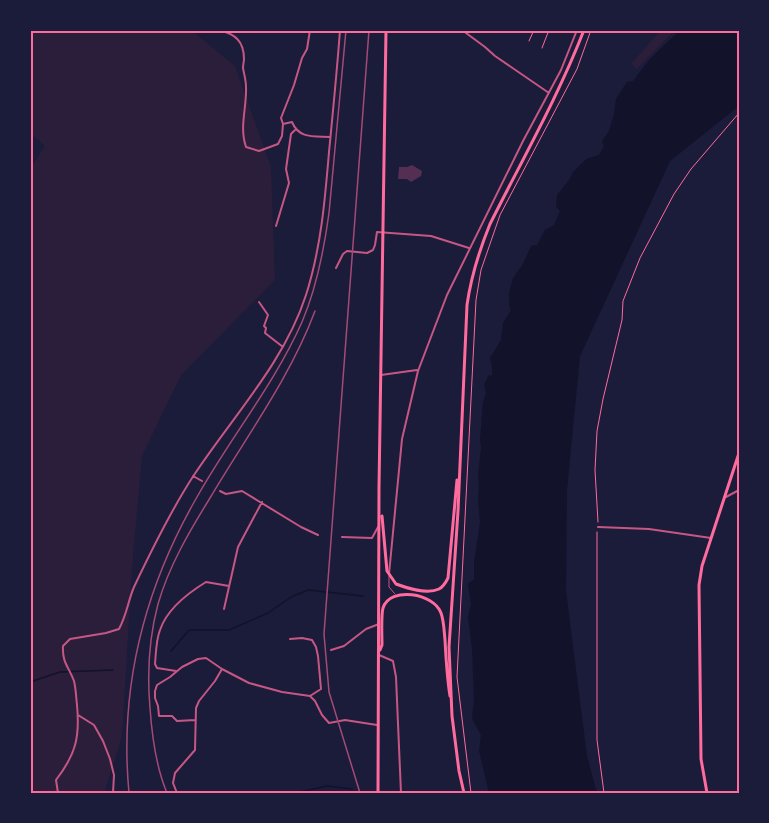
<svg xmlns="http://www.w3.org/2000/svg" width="769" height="823" font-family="'Archivo Narrow',sans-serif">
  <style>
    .green { fill: #2a1e3b }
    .water { fill: #12122b }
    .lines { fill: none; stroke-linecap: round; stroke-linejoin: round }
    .stream { stroke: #12122b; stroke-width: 1.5 }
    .building { fill: #542f53 }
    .path { stroke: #ff6b9d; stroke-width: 1 }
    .service { stroke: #c65784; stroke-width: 1 }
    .minor { stroke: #c65784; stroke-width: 2 }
    .secondary { stroke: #ff6b9d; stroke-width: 3 }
    .trunk { stroke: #ff6b9d; stroke-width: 3 }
    .rail { stroke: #a44b75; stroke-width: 1.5 }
    .neatline { fill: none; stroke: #ff6b9d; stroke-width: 2 }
  </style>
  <rect width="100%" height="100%" fill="#1b1b3a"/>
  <path class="green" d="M30,30H191L235,66L271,167L275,280L181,375L142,456L132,568L122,737L104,793H30V169L45,146L30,133Z
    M661,30H675L637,69L631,64Z"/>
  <path class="water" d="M680,30H688V33L691,30H739V106L670,161L580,356L567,490L566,591L587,756L597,793H489L479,751L481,735L472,719L474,699L472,648L468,617L471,604L468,584L474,579V562L480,522L478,498L479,486L478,474L481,448L480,440L483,402L486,393L484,385L488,376L492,375V366L490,358L501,340L503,323L511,310L509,305V293L513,278L523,264L531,246L537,245L545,230L554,225L560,211L556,207L557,195L569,180L573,172L586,159L599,155L604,146L602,141L609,131L614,114L616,99L627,82L633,81L649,60Z"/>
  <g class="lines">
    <path class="stream" d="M171,651L189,630H229L268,613L291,597L308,590L363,596
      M30,682L60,672L113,670
      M295,793L327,786L352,789"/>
  </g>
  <path class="building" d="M412,165L422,171L421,176L411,182L407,179H398L399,167H407Z"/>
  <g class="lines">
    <path class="path" d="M529,41L534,30
      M542,48L549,30
      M598,522L595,470L597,431L603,399L622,320L623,301L640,258L674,194L691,169L739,113
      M597,532V740L604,793
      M471,793L457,677L476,300L481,270L500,215L577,69L591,30"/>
    <path class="service" d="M389,576V587L395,594"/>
    <path class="minor" d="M219,30C235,34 244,41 244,59C244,61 243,65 243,68C244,74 246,80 246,87C247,107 239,127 246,147L259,151L278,144L282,136L283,124L281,118L294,85L302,58L307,49L310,30
      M462,30L485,47L495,56L549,93
      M283,124L292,122C299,139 314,136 330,137
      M276,226L289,183L286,169L291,134L295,130
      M336,268L343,254L347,251L367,253L373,250L375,245L377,232L431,236L469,248
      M259,302L268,315L264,326L266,328L265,333L283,347
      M381,375L417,370
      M193,476L202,481
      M220,491L226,494L242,491L301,527L318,535
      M726,497L739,490
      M598,527L649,529L711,538
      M342,537L372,538
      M372,538L378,527
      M389,574L402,439L418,371L447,295L523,141L561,70L577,30
      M224,609L238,547L262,502
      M290,639L302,638L312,640L316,647L318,656L321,689L310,696
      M331,650L344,646L366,629L379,624
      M379,655L393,661L396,677L401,793
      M176,671L157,668L155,664C156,653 156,640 160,630C167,609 188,593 206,582L229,586
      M78,715L94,725L103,741L110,759L114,775L113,793
      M195,720L177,721L172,716H159L158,706L155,698V691L157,685L170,677L182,667L198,659L206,658L222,669L249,683L282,692L310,696L315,701L322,715L329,723L345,720L377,725
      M58,793L56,780C76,754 80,737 77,705C76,697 76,689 74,681C69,667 62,663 63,646L70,639L106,633L119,629C127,614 128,601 134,587C152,549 171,510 194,475C233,416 284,363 306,295C321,248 325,200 329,152C333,111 337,71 340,30
      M177,793L173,783L175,773L195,750L196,708L199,701L215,681L222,669"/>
    <path class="secondary" d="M707,793L701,759L699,585L702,566L739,453"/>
    <path class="trunk" d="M382,516L387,571L396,584C407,588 427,595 439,589C443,587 446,582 448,578L457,480
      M380,650L382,645C382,636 381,615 383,608C390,586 434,593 441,613C444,621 444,631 445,640C446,659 447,678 450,696
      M378,793L379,488L386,30
      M464,793L459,771L452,716L449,647L458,511L467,305C471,277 479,251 490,224C522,160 558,97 584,30"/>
    <path class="rail" d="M129,793C119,687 144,589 197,497C230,438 274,385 302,322C317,287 324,250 329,213L346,30
      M167,793C156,767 152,737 150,708C147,673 149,638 158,604C169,566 189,532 210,498C246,437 290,378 315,311
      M360,793L329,692L324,634L369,30"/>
  </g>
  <rect width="769" height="823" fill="none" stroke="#1b1b3a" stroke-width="63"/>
  <rect x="32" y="32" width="706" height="760" class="neatline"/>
</svg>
